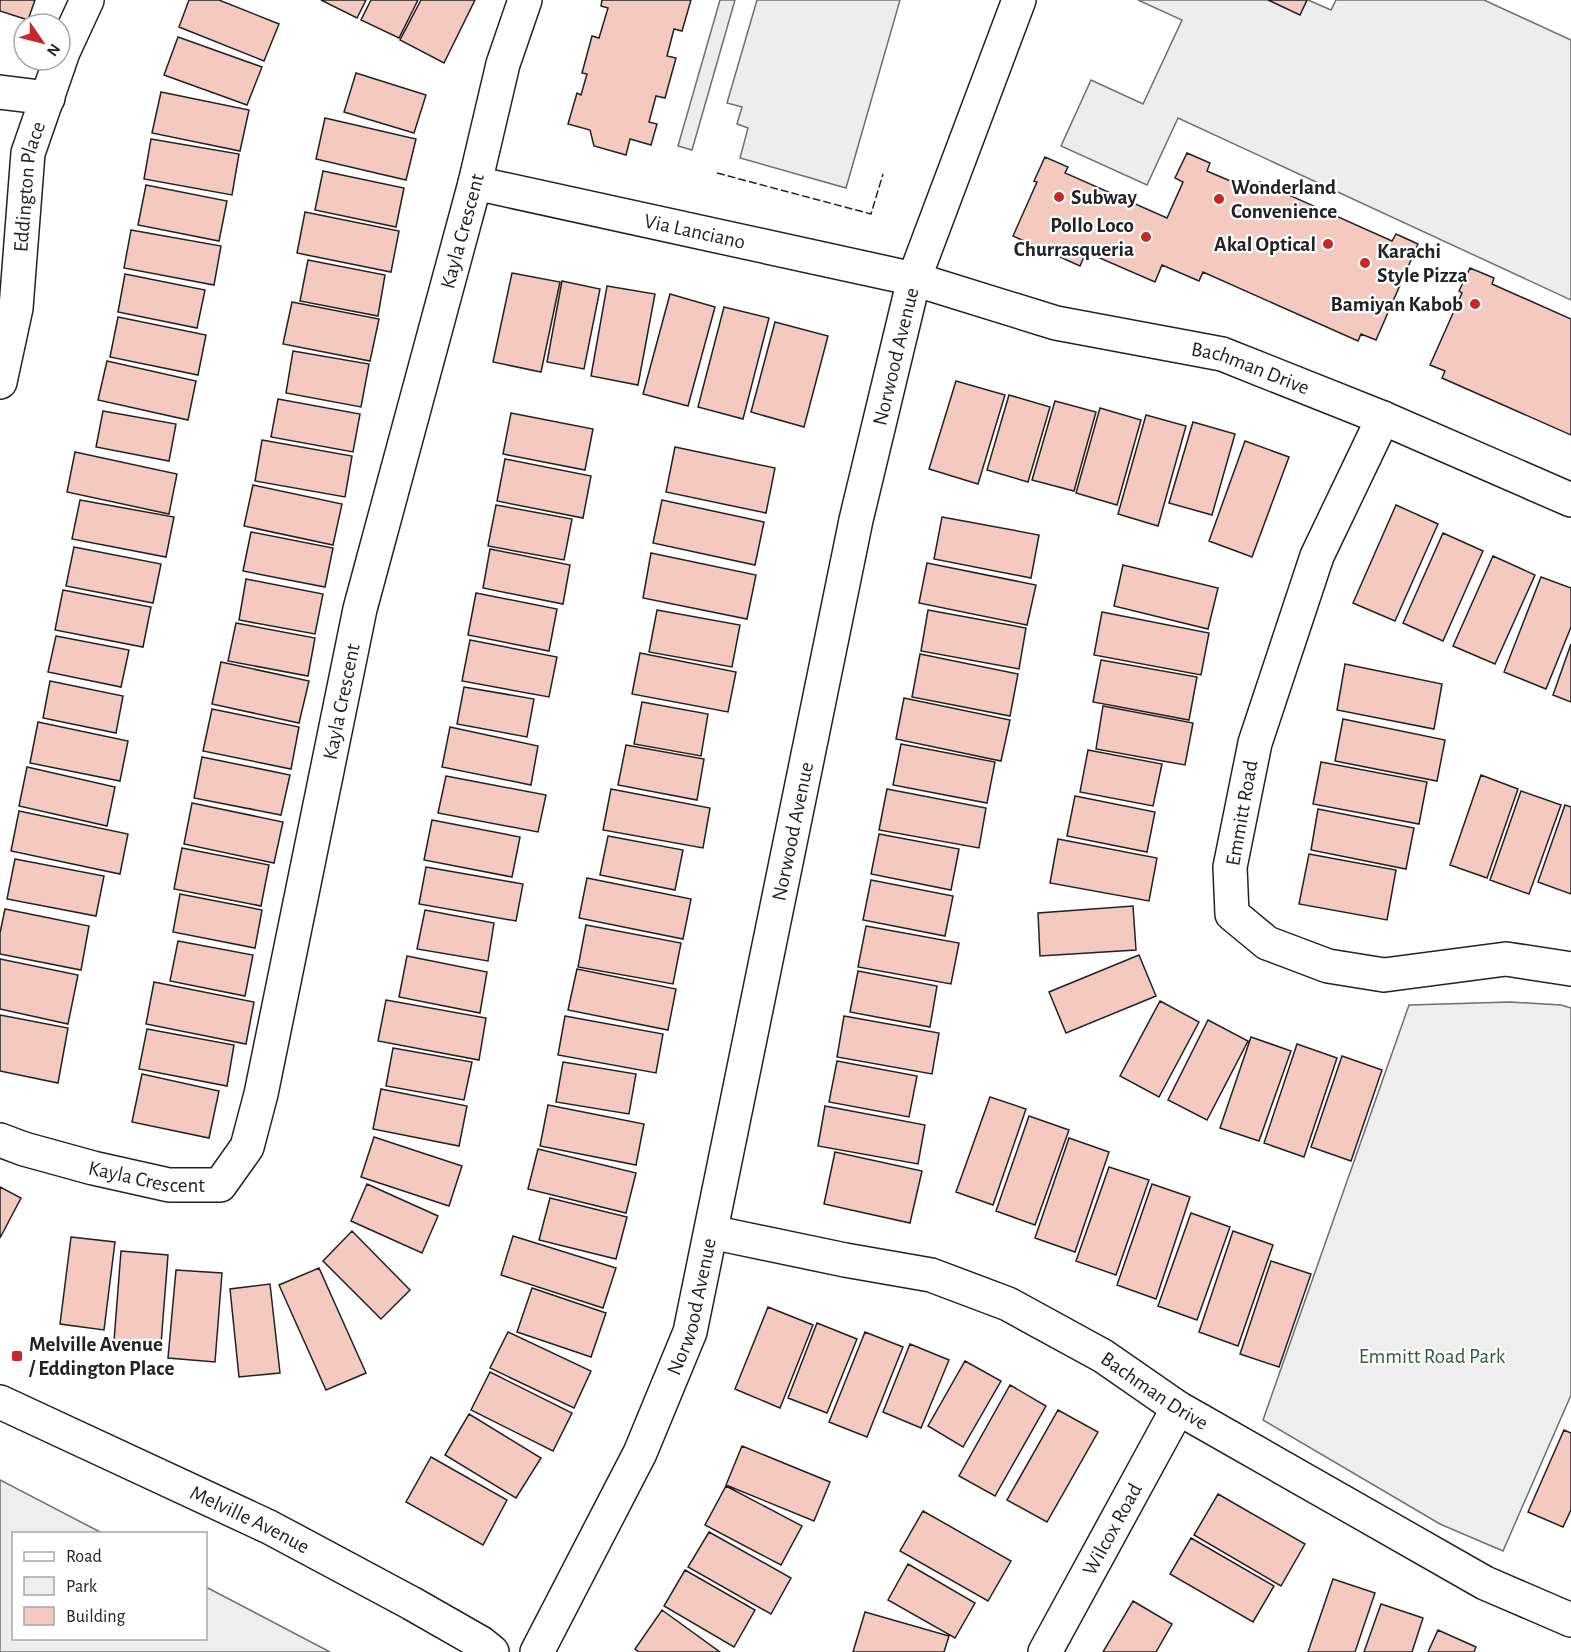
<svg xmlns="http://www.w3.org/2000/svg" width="1571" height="1652" font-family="'Alegreya Sans',sans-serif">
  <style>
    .green { fill: #eee; stroke: #6f6f6f; stroke-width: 1.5 }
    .parking { fill: #ededed; stroke: #6f6f6f; stroke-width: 1.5 }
    .building { fill: #f3c9c0; stroke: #222; stroke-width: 1.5 }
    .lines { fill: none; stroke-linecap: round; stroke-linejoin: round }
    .minor-casing { stroke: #222; stroke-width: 36 }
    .minor { stroke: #fff; stroke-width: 33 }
    .fence { stroke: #222; stroke-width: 1.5; stroke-dasharray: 8 3; stroke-linecap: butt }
    .poi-dot { fill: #c62828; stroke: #fff; stroke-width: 2 }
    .labels { text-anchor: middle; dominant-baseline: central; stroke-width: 4.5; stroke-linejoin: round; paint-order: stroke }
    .poi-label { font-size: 21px; font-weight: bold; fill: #222; stroke: #fff; text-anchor: start }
    .street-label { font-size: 21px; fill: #222; stroke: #fff }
    .park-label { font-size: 21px; fill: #2f5e38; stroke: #fff }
  </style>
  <rect width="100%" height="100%" fill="#fff"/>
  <path class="green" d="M1510,1002L1561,1005L1571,1008V1395L1503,1551L1440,1524L1263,1420L1409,1005Z
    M0,1480L102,1533L14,1534V1638H206V1587L330,1652H0Z"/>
  <path class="parking" d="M720,0H735L692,150L678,146Z
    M757,0H900L846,188L740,158L748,128L737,124L742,107L727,103Z
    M1138,0H1308L1331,10L1336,0H1484L1571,40V300L1178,118L1147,185L1061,146L1091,80L1143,104L1182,20Z"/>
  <path class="building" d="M0,0H35L28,20L0,11Z
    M189,0H219L279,24L264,61L179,27Z
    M321,0H366L357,18Z
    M371,0H418L399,38L361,20Z
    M421,0H475L444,63L400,40Z
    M602,0H691L682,31L674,29L667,56L676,58L665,98L656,96L649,122L657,124L651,145L630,139L626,155L594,146L590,130L568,124L577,93L581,95L587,74L582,73L592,36L599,38L608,8L601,6Z
    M1268,0H1307L1300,15Z
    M178,37L262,67L247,105L164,75Z
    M356,73L426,95L414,133L344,112Z
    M161,92L249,110L240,151L152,133Z
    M325,118L416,139L406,180L316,159Z
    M151,139L239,154L232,195L144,179Z
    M1187,153L1210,163L1207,171L1256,192L1260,182L1392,241L1396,234L1418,244L1376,340L1361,334L1358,341L1203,272L1199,281L1162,265L1155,282L1086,252L1080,266L1013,236L1037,182L1034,181L1045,157L1068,167L1065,173L1167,218L1183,182L1175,178Z
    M323,171L404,188L396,227L315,210Z
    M146,185L227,201L219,241L138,225Z
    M305,212L399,231L391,272L297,253Z
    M131,230L221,246L214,285L124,268Z
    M308,260L385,275L378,316L300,301Z
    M1470,268L1494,278L1492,284L1571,319V435L1442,378L1445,371L1430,365L1462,293L1459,291Z
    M512,273L560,282L541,372L493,362Z
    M125,274L205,290L197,328L118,312Z
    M562,281L600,289L584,369L547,362Z
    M607,286L655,294L638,385L591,376Z
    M670,294L715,307L688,406L643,394Z
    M292,302L379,319L370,361L283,344Z
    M724,307L769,318L743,419L698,407Z
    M118,317L206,335L198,375L110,357Z
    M775,322L828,336L804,427L751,412Z
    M293,351L369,364L361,407L286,393Z
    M107,361L196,381L188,420L98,400Z
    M956,381L1005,395L978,484L929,469Z
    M1009,395L1050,407L1028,482L987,470Z
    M278,399L360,414L353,452L271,437Z
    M1055,401L1096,412L1074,491L1032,480Z
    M1100,408L1141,420L1117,505L1076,493Z
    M103,411L176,424L169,461L96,447Z
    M511,413L593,429L585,470L503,454Z
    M1146,415L1186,426L1158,526L1118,514Z
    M1193,422L1235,434L1212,515L1169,503Z
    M262,440L352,456L345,497L255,481Z
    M1245,441L1289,457L1252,557L1209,541Z
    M675,447L775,468L766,513L666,492Z
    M75,452L177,474L169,514L67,492Z
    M505,459L591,476L583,518L497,501Z
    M253,485L342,504L333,545L244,526Z
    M80,500L174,517L166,557L72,539Z
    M662,500L764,522L755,565L653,543Z
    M496,505L572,519L564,560L488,546Z
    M1396,505L1438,524L1395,621L1353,603Z
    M942,517L1039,535L1031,578L934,559Z
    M251,532L333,548L325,587L243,571Z
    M1443,533L1483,551L1443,641L1403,623Z
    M74,547L161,564L153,603L66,586Z
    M490,549L570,565L563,604L483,588Z
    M651,553L756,575L747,619L643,598Z
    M1493,556L1535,575L1495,664L1453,646Z
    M927,563L1036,585L1027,625L919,603Z
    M1123,565L1218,588L1208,629L1114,606Z
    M1541,577L1571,588V627L1546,689L1504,672Z
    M246,579L323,594L315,634L239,620Z
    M63,590L151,607L143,647L55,630Z
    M476,593L557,609L549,651L468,635Z
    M657,610L740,625L732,667L649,652Z
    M928,610L1026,628L1019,669L921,651Z
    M1102,612L1209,633L1201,675L1094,655Z
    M236,623L315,638L308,676L228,661Z
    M56,636L129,650L121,687L48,672Z
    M470,640L557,657L549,697L462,681Z
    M1571,644V702L1553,695Z
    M640,653L736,672L728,712L632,694Z
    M920,654L1018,674L1010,716L912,697Z
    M1101,660L1197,677L1189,720L1093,702Z
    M221,662L309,681L299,723L212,704Z
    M1345,664L1442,684L1434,729L1337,710Z
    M50,681L123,696L116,733L43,718Z
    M464,687L534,699L527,737L457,724Z
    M904,698L1010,720L1001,761L896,739Z
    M642,702L708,714L701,756L634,744Z
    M1103,706L1193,723L1185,765L1096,749Z
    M212,709L299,727L291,769L203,751Z
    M1343,719L1445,740L1437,781L1335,761Z
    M38,722L128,741L120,781L30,763Z
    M450,727L538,746L531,785L442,767Z
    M901,744L995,762L987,803L893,785Z
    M626,745L704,759L697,800L618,785Z
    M1088,750L1162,764L1153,806L1080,792Z
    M202,757L290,775L281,815L194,798Z
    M1321,762L1427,782L1419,824L1313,804Z
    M27,767L115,787L107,826L19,806Z
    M1481,775L1518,789L1487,878L1450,865Z
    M446,776L546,795L538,832L438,813Z
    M611,789L710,808L703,848L603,830Z
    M887,789L986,808L979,848L879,830Z
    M1521,791L1561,805L1529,894L1490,880Z
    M1075,796L1155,812L1147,852L1067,836Z
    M192,803L283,822L274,863L184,844Z
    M1565,805L1571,807V894L1538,882Z
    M1318,809L1414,828L1406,869L1311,850Z
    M19,811L128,834L120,874L11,851Z
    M432,820L520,837L512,877L424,860Z
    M879,834L959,849L951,890L871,874Z
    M608,836L683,850L675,890L600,875Z
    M1058,839L1157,858L1149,901L1050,883Z
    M182,848L269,865L261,906L174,889Z
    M1309,854L1396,870L1387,920L1299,904Z
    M15,859L104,876L96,916L7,899Z
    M426,867L523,884L516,921L419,904Z
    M587,878L691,899L683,939L579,918Z
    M871,880L953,896L945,936L863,920Z
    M180,894L262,910L255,948L173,932Z
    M1133,906L1136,950L1040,956L1038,913Z
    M5,909L89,926L81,970L0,954V933Z
    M425,910L494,923L488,961L417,949Z
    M586,925L681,943L673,984L578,967Z
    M866,926L959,943L951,984L858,967Z
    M178,941L253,955L245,996L170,981Z
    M1139,955L1156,996L1066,1033L1049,992Z
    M407,956L487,972L480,1013L399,997Z
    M0,959L78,975L68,1024L0,1009Z
    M577,969L676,989L668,1030L568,1010Z
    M858,971L937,986L930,1027L850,1012Z
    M154,982L254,1002L246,1044L146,1024Z
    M386,1000L486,1018L479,1060L378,1041Z
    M1160,1001L1199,1022L1159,1097L1120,1076Z
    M0,1015L68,1028L58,1083L0,1071Z
    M565,1016L663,1034L656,1073L558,1055Z
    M844,1016L939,1033L932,1074L837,1057Z
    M1208,1020L1248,1041L1207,1120L1168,1100Z
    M147,1029L234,1045L227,1086L139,1069Z
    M1251,1037L1291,1051L1259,1141L1220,1128Z
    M1297,1044L1337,1058L1304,1157L1264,1143Z
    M393,1048L472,1062L464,1100L386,1086Z
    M1342,1056L1382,1070L1351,1161L1311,1147Z
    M837,1061L917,1076L909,1117L829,1102Z
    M563,1062L636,1074L629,1114L556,1102Z
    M142,1074L219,1091L209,1138L132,1122Z
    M381,1089L467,1106L459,1146L373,1129Z
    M990,1097L1026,1109L993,1205L956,1192Z
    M548,1105L644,1124L636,1165L540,1146Z
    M825,1106L925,1125L918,1164L818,1146Z
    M1029,1116L1069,1130L1035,1225L996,1211Z
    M374,1137L462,1166L449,1206L361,1177Z
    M1069,1138L1109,1152L1075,1252L1035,1238Z
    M538,1149L636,1173L626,1213L528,1189Z
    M835,1152L922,1171L910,1223L824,1204Z
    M1109,1167L1149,1180L1116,1275L1076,1261Z
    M367,1184L438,1216L422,1253L351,1221Z
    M1152,1184L1190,1197L1156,1299L1117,1285Z
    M0,1187L21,1198L0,1238Z
    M550,1198L627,1217L616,1259L539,1240Z
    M1191,1213L1230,1227L1197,1320L1158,1306Z
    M352,1231L410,1290L381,1319L323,1261Z
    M1233,1231L1273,1245L1238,1346L1199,1332Z
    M513,1236L616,1268L603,1308L501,1275Z
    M71,1237L115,1242L104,1330L60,1324Z
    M121,1251L168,1255L161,1344L114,1341Z
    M1271,1261L1311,1274L1279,1367L1240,1354Z
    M319,1268L366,1373L326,1390L279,1285Z
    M176,1270L222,1273L215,1362L168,1358Z
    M270,1284L280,1373L239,1377L230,1289Z
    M532,1288L606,1313L591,1357L517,1332Z
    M768,1307L813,1325L780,1408L735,1389Z
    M817,1323L857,1339L827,1413L788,1398Z
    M508,1332L591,1371L574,1408L490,1368Z
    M865,1332L903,1347L867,1437L829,1422Z
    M910,1344L949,1360L921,1428L883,1412Z
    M965,1361L1001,1381L963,1447L928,1426Z
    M490,1372L572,1413L553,1451L471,1410Z
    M1010,1385L1046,1406L995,1496L959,1476Z
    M1058,1410L1098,1432L1047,1522L1007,1500Z
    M469,1414L541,1458L516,1498L445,1455Z
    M1564,1430L1571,1433V1510L1563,1527L1528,1512Z
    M742,1446L830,1482L814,1521L726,1485Z
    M431,1457L507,1500L483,1545L406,1502Z
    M726,1486L802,1526L781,1565L705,1525Z
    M1218,1494L1305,1544L1281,1586L1194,1535Z
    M923,1511L1011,1561L988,1601L900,1551Z
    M709,1532L791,1578L771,1614L688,1567Z
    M1191,1538L1274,1586L1253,1622L1170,1574Z
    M908,1564L975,1603L955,1638L888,1600Z
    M685,1570L755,1610L734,1647L664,1606Z
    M1333,1579L1375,1593L1355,1652H1308Z
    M1133,1601L1172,1624L1156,1652H1103Z
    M1381,1604L1423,1618L1412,1652H1364Z
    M662,1610L720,1652H639L635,1649Z
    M865,1612L949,1636L944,1652H853Z
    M1438,1630L1476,1647L1474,1652H1428Z"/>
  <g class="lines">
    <defs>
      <g id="minor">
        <path d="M0,92L48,98"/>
        <path id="s1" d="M475,183L914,279L1056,323L1222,354L1383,418L1571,500"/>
        <path id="s2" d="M0,382L16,308L28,153L63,52L87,0"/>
        <path d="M1383,418L1317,556L1255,743L1230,867L1232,914L1267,943L1328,966L1384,975L1506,959L1571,969"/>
        <path id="s3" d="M0,1140L24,1149L93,1168L169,1185H220L247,1147L261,1094L360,609L475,183L503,64L525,0"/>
        <path id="s4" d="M711,1232L845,1260L931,1275L1008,1304L1103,1356L1178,1408L1485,1583L1571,1620"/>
        <path id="s5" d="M0,1402L269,1527L411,1603L481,1643L492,1652"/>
        <path id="s6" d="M537,1652L640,1453L690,1332L856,520L914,279L1019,0"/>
        <path id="s7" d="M1045,1652L1178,1408"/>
      </g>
    </defs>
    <use href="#minor" class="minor-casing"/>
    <use href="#minor" class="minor"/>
    <path class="fence" d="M717,173L871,214L883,174"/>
  </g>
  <g class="poi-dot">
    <circle cx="1059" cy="197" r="6"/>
    <circle cx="1219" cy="199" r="6"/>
    <circle cx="1146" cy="237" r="6"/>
    <circle cx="1328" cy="244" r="6"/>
    <circle cx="1365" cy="263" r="6"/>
    <circle cx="1475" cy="304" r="6"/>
    <rect x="11" y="1350" width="12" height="12" rx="3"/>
  </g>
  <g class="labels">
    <g class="poi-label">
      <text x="1231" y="187">Wonderland<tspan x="1231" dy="24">Convenience</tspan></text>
      <text x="1071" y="197">Subway</text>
      <text x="1134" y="225" text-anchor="end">Pollo Loco<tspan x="1134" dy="24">Churrasqueria</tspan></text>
      <text x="1316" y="244" text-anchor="end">Akal Optical</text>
      <text x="1377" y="251">Karachi<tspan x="1377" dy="24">Style Pizza</tspan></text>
      <text x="1463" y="304" text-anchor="end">Bamiyan Kabob</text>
      <text x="29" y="1344">Melville Avenue<tspan x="29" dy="24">/ Eddington Place</tspan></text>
    </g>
    <g class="street-label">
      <text stroke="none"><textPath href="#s2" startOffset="198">Eddington Place</textPath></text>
      <text stroke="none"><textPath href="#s1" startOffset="225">Via Lanciano</textPath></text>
      <text stroke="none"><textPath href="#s3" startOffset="1214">Kayla Crescent</textPath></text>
      <text stroke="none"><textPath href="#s6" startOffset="1352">Norwood Avenue</textPath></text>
      <text stroke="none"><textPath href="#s1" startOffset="798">Bachman Drive</textPath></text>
      <text stroke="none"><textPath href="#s3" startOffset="728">Kayla Crescent</textPath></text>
      <text transform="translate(1242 813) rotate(-80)">Emmitt Road</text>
      <text stroke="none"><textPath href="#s6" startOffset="866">Norwood Avenue</textPath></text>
      <text stroke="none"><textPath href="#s3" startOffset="152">Kayla Crescent</textPath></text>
      <text stroke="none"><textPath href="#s6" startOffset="380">Norwood Avenue</textPath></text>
      <text stroke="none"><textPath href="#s4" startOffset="477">Bachman Drive</textPath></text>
      <text stroke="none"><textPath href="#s5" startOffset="276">Melville Avenue</textPath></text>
      <text stroke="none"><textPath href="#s7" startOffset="140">Wilcox Road</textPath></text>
    </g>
    <g class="park-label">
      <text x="1432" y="1356">Emmitt Road Park</text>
    </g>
  </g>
  <rect x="12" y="1532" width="195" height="108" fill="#ffffff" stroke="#a7a7a7" stroke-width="1.5"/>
  <rect x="24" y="1552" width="30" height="9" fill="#ffffff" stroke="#a7a7a7" stroke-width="1.5"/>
  <text x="66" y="1562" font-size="18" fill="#222222">Road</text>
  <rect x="24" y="1577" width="30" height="18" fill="#eeeeee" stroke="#a7a7a7" stroke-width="1.5"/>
  <text x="66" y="1592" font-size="18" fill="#222222">Park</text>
  <rect x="24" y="1607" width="30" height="18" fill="#f3c9c0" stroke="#a7a7a7" stroke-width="1.5"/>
  <text x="66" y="1622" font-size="18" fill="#222222">Building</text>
  <g transform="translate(42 42) rotate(125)"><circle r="28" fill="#ffffff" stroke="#a7a7a7" stroke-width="1.5"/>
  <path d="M0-4.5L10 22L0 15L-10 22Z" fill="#c62828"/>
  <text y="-9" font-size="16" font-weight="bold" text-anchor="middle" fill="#222222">N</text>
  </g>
</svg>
